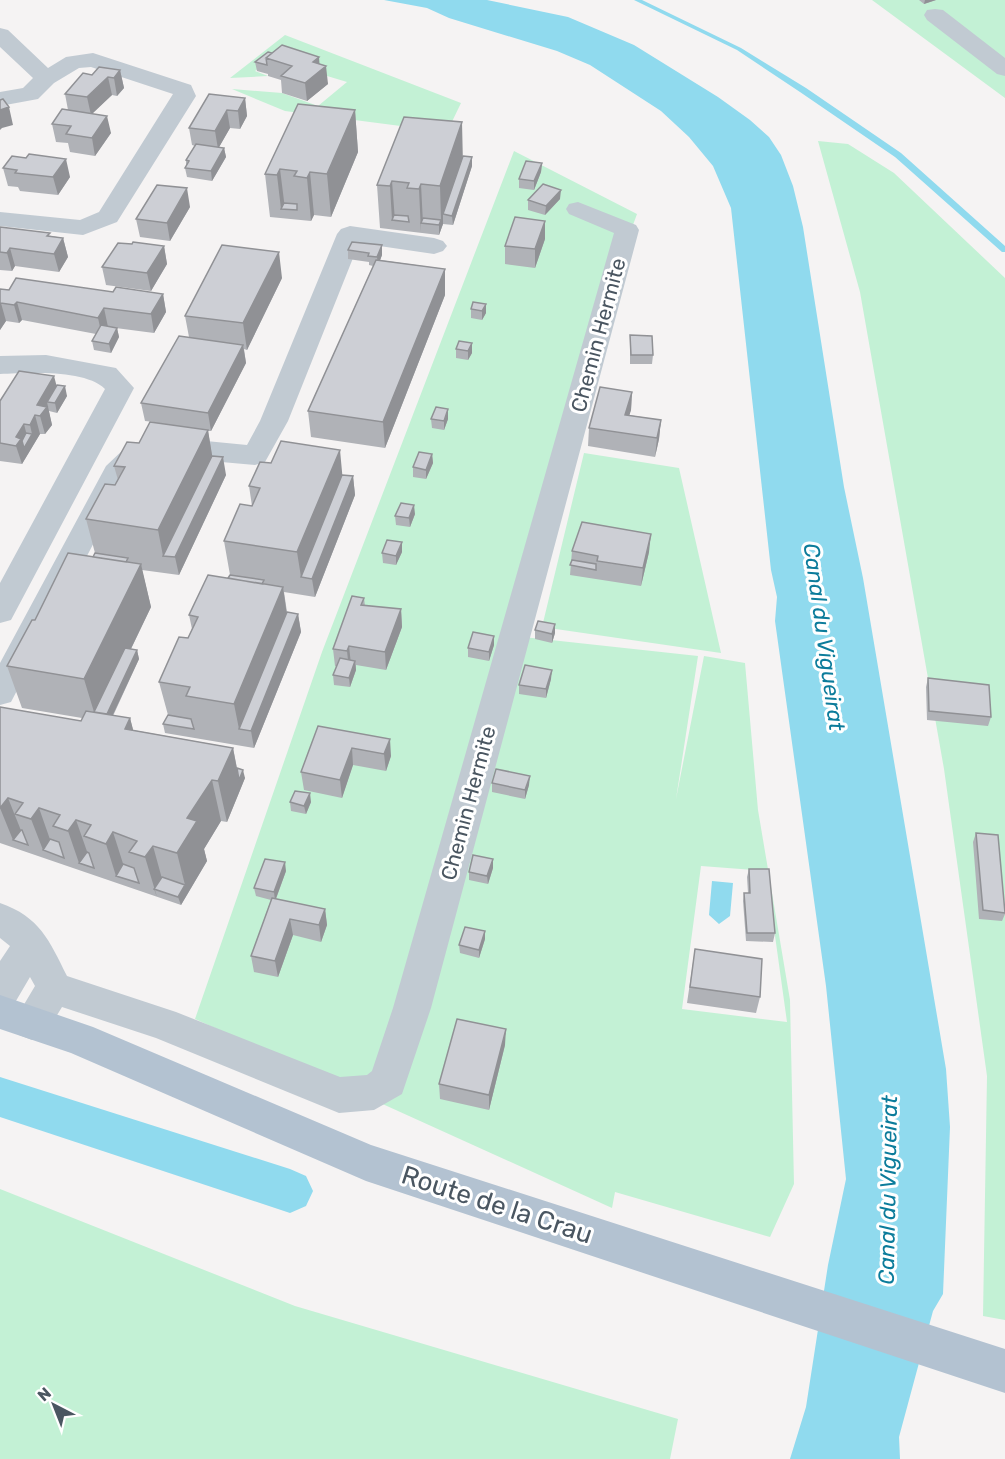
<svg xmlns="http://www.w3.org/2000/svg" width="1005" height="1459" font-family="Rubik,sans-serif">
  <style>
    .green { fill: #c3f1d5; fill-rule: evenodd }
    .water { fill: #90daee }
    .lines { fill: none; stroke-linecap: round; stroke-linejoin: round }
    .stream { fill: #90daee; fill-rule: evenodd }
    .canal { fill: #90daee; fill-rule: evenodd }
    .minor { fill: #c1cad2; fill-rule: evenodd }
    .major { fill: #b3c2d1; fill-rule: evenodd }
    .wall { fill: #b0b2b7 }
    .shaded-wall { fill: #909195 }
    .building { fill: #cdcfd5; stroke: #909195; stroke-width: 1.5 }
    .labels { text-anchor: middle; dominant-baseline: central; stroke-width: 6; stroke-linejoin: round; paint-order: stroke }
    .street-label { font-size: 21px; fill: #4a5661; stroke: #fff }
    .water-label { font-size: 22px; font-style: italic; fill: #0c7c9b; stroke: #fff }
    .near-street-label { font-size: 26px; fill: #4a5661; stroke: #fff }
  </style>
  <rect width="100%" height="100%" fill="#f5f3f3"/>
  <path class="green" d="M872,0H1005V98Z
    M285,35L461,103L447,132L285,111L232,89L282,93L318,106L347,82L271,59L255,71L268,76L230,78Z
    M818,141L848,144L894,173L1005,278V1320L983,1316L987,1076L944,769L860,292Z
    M514,151L637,214L595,329L514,636L698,656L676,799L704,656L745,663L758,810L790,1000L794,1184L770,1237L615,1192L612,1208L195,1019L322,652ZM701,866L766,871L787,1022L682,1009Z
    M584,453L679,468L721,653L542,627Z
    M0,1189L295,1306L678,1419L670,1459H0Z"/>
  <path class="water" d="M384,0H487L568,17L634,45L718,97L750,120L769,137L781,155L793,186L803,227L844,487L863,578L946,1069L950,1127L943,1294L933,1311L899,1437L900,1459H790L806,1407L828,1265L846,1179L826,986L775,621L777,597L771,570L731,208L713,166L689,137L661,111L590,65L557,51L449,18L427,8Z
    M712,881L733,883L730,916L719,924L709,915Z"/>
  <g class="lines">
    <path class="stream" d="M634,0H642L741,48L806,88L901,153L1005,246V252H1002L895,157L800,92L737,50Z"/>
    <path class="canal" d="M0,1077L290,1169L306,1176L313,1191L306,1206L290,1213L0,1117Z"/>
    <path class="minor" d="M935,9L943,10L1005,58V76L997,74L927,20L924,15L927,10Z
      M0,28L8,30L48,68L66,57L93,53L191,85L196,96L117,222L83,235L0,226V212L80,220L99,212L173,94L91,67L79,68L54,83L38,99L0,106V92L23,88L33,78L0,47Z
      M578,202L636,225L639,230L431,1008L402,1094L374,1110L339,1113L156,1038L62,1007L45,1035L32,1040L19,1035L13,1023L35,986L30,977L13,1006L0,1010V961L10,946L0,938V903C40,917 49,940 67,976L176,1012L340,1077L367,1075L372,1071L393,1008L614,233L569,214L566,209L569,204Z
      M350,226L434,238L443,241L447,246L443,251L434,254L359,243L288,421L265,462L255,465L165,457L144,463L127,479L11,702L0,705V663L106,466L124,449L165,437L247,445L260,421L337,234L341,229Z
      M46,355L116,368L134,388L11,620L0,623V583L105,389C85,369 28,373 0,374V356Z"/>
    <path class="major" d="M0,995L93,1027L371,1145L1005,1349V1393L366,1181L71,1053L0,1029Z"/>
  </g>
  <path class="wall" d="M919,0H936L924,4Z
    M268,52L320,64L328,84L307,101L282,93L281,80L268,76V74L257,71L255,62Z
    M120,70L124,88L117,96L112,95L92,113L111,133L95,156L70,152L68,143L56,142L52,124L68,110L65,94L92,75Z
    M245,98L247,116L240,129L230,128L219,147L224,148L226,157L212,181L187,177L185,168L186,166V160L195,146L192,145L189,128Z
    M355,110L358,152L331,217L314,215L311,221L270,217L265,174Z
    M463,156L472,166L453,225L443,224L439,235L380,228L377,185Z
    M542,163L541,172L534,190L519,188V179Z
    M3,168L70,177L58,195L20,191L18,187L8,186Z
    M560,199L545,215L528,210V200Z
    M190,207L170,241L140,237L136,219Z
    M0,227L63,238L68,257L59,272L15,266L12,271L0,270Z
    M545,239L535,268L505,264V246Z
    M132,244L164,246L167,264L151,291L106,285L102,267Z
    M348,250L382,255L380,260L445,269V295L385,448L311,437L308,411L373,266L369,265V262L348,259Z
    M282,278L247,350L244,349L246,363L211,431H208L212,456L226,475L179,575L142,570L151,607L131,649L137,650L139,659L113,716L130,718L133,730L233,748L237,768L245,778L227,822L221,821L204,849L207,861L181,905L0,843V707L81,721L82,718L22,708L7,666L35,620L93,557L95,553L86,519L115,485L118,480L114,466L139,443L154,422L145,421L141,403L189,337L185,316Z
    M0,289L9,290L163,294L166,312L154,333L108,327L117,328L119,337L111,353L94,350L92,341L96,334L22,320L19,323L6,321L0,330Z
    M486,304V313L482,320L471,318V309Z
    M630,335L653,355L652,364H630Z
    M472,343V353L468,360L456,358V349Z
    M57,385L67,396L57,413L49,411V412L52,425L45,434H40L22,464L0,461V401Z
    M632,392L631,410L629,415L661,420L659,439L655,457L588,446L589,428Z
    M431,419H448L444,430L432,428Z
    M432,454L433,463L426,479L413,477V467Z
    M342,475L353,476L355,495L315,597L284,592L287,612L298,614L301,632L254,748L165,733L163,724L168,715L159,682L188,638L192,629L189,615L228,578L230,575L224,541L252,506L249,486Z
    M415,514L410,527L396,525L395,516Z
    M402,542V552L396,565L383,563L382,553Z
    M572,551L649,552L641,586L570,575Z
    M364,598L365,606L401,609L402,627L386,670L356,665V670L350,687L334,685L333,675L337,667L335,666L333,649Z
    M535,630L555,633L552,643L535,639Z
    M494,636V645L489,661L468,657V648Z
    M928,678L991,717L988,726L927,720L926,687Z
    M551,679L546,698L519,694V685Z
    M318,726L391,756L386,771L353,765L342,798L304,790L301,772Z
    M492,783L529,785L525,799L492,792Z
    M290,802H311L306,814L291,811Z
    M976,833L1005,908V914L1002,921L979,919L973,842Z
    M493,868L488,884L469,880V872Z
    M749,869L775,933L773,942L746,941L743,901L744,893H748L747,877Z
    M286,871L276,899L325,909L327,925L321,942L293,935L278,977L254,972L251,956L271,900L256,896L254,888Z
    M485,939L479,958L460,953L459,945Z
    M695,949L760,997L756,1013L687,1003Z
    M505,1045L489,1110L440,1099L439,1084Z"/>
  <path class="shaded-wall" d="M925,0H936L924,4Z
    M319,57L320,71L326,66L328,84L307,101L305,83L313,62Z
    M120,70L124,88L117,96L114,78Z
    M108,77L112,95L91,115L87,97Z
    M245,98L247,116L240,129L238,111Z
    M9,107L13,125L2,128L0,130V110Z
    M227,110L230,128L218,149L215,131Z
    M355,110L358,152L331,217L327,174Z
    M107,116L111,133L95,156L92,138Z
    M462,122L463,165L443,214V224L439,235V225L441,220L440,186Z
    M224,148L226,157L212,181L211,171Z
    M472,157V166L453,225L452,216Z
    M66,159L70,177L58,195L53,177Z
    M542,163L541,172L534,190V181Z
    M280,169L285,209H281L277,175Z
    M310,172L314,215L311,221L307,178Z
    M392,181L395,221L392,220L390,186Z
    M421,184L423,224L421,223V232L419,189Z
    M187,188L190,207L170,241L167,223Z
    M561,190L560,199L545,215L546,206Z
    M545,221V239L535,268V249Z
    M63,238L68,257L59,272L54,254Z
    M382,245V255L378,266L377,257Z
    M164,246L167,264L151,291L147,273Z
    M10,248L15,266L12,271L7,253Z
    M279,252L282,278L247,350L243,323Z
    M445,269V295L385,448L383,422Z
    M163,294L166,312L154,333L151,314Z
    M17,302L22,320L19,323L14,305Z
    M1,303L6,321L0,330V304Z
    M486,304V313L482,320V311Z
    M104,308L108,327L102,336L98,318Z
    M117,328L119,337L111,353L109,344Z
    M472,343V353L468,360V351Z
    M243,345L246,363L211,431L208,413Z
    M54,376L59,395L47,402L52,425L45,434L37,405Z
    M65,386L67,396L57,413L55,403Z
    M632,392L631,410L624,433L625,415Z
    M448,409V419L444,430V421Z
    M35,415L40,434L22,464L16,446V437L24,424L28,440L32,434L30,425Z
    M661,420L659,439L655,457L657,438Z
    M208,430L215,473L223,457L226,475L179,575L175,557L163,556L158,530Z
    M340,450L344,493L301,577L297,552Z
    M432,454L433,463L426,479V470Z
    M353,476L355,495L315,597L312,579Z
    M414,505L415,514L410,527L409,518Z
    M651,534L649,552L641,586L643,568Z
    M402,542V552L396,565V556Z
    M141,564L151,607L100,713L94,712L84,679Z
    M283,587L289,630L239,729L234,704Z
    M401,609L402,627L386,670L385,652Z
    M298,614L301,632L254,748L251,731Z
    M555,624V633L552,643V634Z
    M494,636V645L489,661V652Z
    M349,646L351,664L349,669L347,651Z
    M137,650L139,659L109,723L107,714Z
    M355,661L356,670L350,687L349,678Z
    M552,670L551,679L546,698V689Z
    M130,718L141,760L125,729Z
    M390,739L391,756L386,771L384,754Z
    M233,748L239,780L243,770L245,778L227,822L218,781Z
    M352,748L353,765L342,798L340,780Z
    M530,776L529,785L525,799V790Z
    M212,780L221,821L204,849L207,861L181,905L178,897L185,885L177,853L187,818Z
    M310,793L311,802L306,814L304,806Z
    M8,798L24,838L13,840L0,808Z
    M39,808L53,848L43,850L31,819Z
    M76,820L90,860L79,863L68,831Z
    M113,832L126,873L116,876L106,844Z
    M153,846L164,886L154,889L157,897L145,857Z
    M493,859V868L488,884L487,876Z
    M285,862L286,871L275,901L274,892Z
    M325,909L327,925L321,942L319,925Z
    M290,919L293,935L278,977L275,961Z
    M485,931V939L479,958V950Z
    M506,1029L505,1045L489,1110V1095Z"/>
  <path class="building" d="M282,45L319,57L313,62L326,66L305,83L281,76L292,66L266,58Z
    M268,52L272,53L266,58L267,65L255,62Z
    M99,67L120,70L114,78L108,77L87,97L65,94L83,73L92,75Z
    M209,94L245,98L238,111L227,110L215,131L189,128Z
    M3,99L9,107L0,110V100Z
    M298,104L355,110L327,174L310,172L307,178L294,176L297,171L280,169L277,175L265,174Z
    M62,109L107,116L92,138L66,134L71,126L52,124Z
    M404,117L462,122L440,186L421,184L419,189L407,188L409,183L392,181L390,186L377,185Z
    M196,144L224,148L211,171L185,168L189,161L186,160Z
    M29,154L66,159L53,177L15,173L17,170L3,168L12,156L26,158Z
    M463,156L472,157L452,216L443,214Z
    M526,161L542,163L534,181L519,179Z
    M543,184L561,190L546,206L528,200Z
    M157,185L187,188L167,223L136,219Z
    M284,203L297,204V210L281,209Z
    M394,215L408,216L409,222L392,220Z
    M515,217L545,221L535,249L505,246Z
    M423,218L441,220L439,225L421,223Z
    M0,227L50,233L47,236L63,238L54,254L10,248L7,253L0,252Z
    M133,242L164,246L147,273L102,267L118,243L132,244Z
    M352,242L382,245L377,257L368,256L369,253L348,250Z
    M222,245L279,252L243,323L185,316Z
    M376,260L445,269L383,422L308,411Z
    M16,278L113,292L116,287L163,294L151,314L104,308L98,318L17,302L14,305L1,303L0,304V289L9,290Z
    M473,302L486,304L482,311L471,309Z
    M101,325L117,328L109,344L92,341Z
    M630,335L652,336L653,355H631Z
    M179,336L243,345L208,413L141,403Z
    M459,341L472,343L468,351L456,349Z
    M19,371L54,376L37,405L47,407L40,416L35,415L30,425L24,424L16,437L21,439L16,446L0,443V401Z
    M57,385L65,386L55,403L47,402Z
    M600,387L632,392L625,415L661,420L657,438L589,428Z
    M436,407L448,409L444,421L431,419Z
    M150,422L208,430L158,530L86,519L105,484L115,485L125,467L114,466L127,442L139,443Z
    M26,433L32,434L24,448L22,441Z
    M281,441L340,450L297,552L224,541L240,504L252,506L260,488L249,486L260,462L271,463Z
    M419,452L432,454L426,470L413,467Z
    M212,456L223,457L175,557L163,556Z
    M342,475L353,476L312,579L301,577Z
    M401,503L414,505L409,518L395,516Z
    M582,522L651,534L643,568L597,561L598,556L572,551Z
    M387,540L402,542L396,556L382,553Z
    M68,553L141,564L84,679L7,666L32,620H35Z
    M95,553L128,558L126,562L93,557Z
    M572,560L596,564V570L570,565Z
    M208,575L283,587L234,704L186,696L190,687L159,682L179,637L188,638L198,617L189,615Z
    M230,575L264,580L262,584L228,578Z
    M352,596L364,598L361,605L401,609L385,652L349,646L347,651L333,649Z
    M287,612L298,614L251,731L239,729Z
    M538,621L555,624L552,634L535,630Z
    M473,632L494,636L489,652L468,648Z
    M125,648L137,650L107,714L94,712Z
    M340,658L355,661L349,678L333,675Z
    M525,665L552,670L546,689L519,685Z
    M928,678L989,685L991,717L929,711Z
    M0,707L81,721L86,711L130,718L125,729L233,748L218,781L212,780L187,818L197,821L177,853L153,846L145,857L129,852L137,841L113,832L106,844L84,836L91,825L76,820L68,831L53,826L60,815L39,808L31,819L15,814L23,803L8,798L0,808Z
    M168,715L191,719L194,729L163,724Z
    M318,726L390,739L384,754L352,748L340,780L301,772Z
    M237,768L243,770L239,780Z
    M496,769L530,776L525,790L492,783Z
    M295,791L310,793L304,806L290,802Z
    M21,830H22L28,845L13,840Z
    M976,833L998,835L1005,913L983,910Z
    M50,839L59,842L64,858L43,850Z
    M87,852L89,853L94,868L79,863Z
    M473,855L493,859L487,876L469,872Z
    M265,859L285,862L274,892L254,888Z
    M123,864L134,868L139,883L116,876Z
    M749,869H769L775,933H747L744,893H750Z
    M162,877L185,885L178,897L154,889Z
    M272,898L325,909L319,925L290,919L275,961L251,956Z
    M465,927L485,931L479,950L459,945Z
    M695,949L762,959L760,997L690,987Z
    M457,1019L506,1029L489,1095L439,1084Z"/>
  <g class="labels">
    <g class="street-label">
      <text transform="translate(598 335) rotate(-75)">Chemin Hermite</text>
      <text transform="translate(468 803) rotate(-75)">Chemin Hermite</text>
    </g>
    <g class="water-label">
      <text transform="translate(824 637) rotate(82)">Canal du Vigueirat</text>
      <text transform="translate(888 1190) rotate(-89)">Canal du Vigueirat</text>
    </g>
    <g class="near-street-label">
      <text transform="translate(497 1205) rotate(18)">Route de la Crau</text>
    </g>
  </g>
  <g transform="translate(54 1405) rotate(318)" stroke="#ffffff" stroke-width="4.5" paint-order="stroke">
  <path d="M0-4.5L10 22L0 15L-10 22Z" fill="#4a5661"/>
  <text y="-9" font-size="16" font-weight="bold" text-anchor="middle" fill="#4a5661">N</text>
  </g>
</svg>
